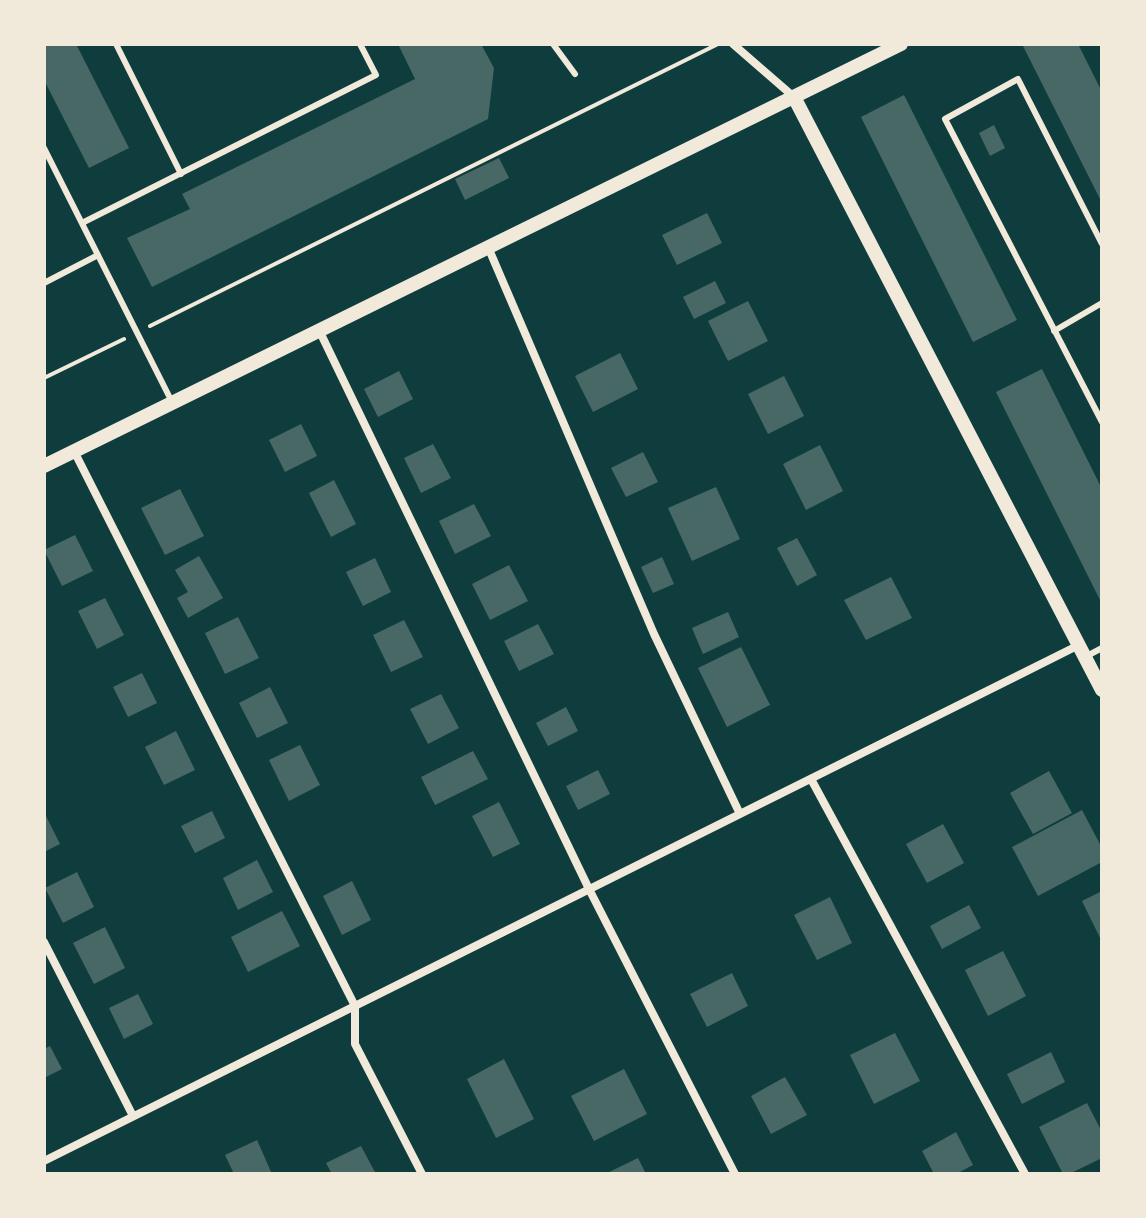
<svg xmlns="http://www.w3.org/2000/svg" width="1146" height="1218" font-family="'Sofia Sans Condensed',sans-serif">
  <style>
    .building { fill: #486865 }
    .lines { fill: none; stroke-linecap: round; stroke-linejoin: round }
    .path { stroke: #f1e9da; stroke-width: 4 }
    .service { stroke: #f1e9da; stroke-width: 6 }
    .minor { stroke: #f1e9da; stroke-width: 8 }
    .tertiary { stroke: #f1e9da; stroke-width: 14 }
  </style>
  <rect width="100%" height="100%" fill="#0f3d3e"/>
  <path class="building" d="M44,44H76L129,148L89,168L44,80Z
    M398,44H481L494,68L488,119L152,287L127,238L190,209L182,194L415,79Z
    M1022,44H1078L1102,92V203Z
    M904,95L1017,320L973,342L861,117Z
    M994,125L1005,148L990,156L979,133Z
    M499,158L509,178L465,200L455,179Z
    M707,213L722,243L677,265L662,235Z
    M715,281L726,303L694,319L683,297Z
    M748,301L768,341L728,361L708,321Z
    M620,353L638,389L593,412L575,376Z
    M1042,369L1102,489V604L996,392Z
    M399,371L413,399L378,417L364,389Z
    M784,376L804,416L768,434L748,394Z
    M301,424L317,456L285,472L269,440Z
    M433,444L451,478L421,493L404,458Z
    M820,445L843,491L806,510L783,464Z
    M643,452L658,482L626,497L611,468Z
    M334,480L356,524L331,537L309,493Z
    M716,487L740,539L692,561L668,508Z
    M180,489L204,536L165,555L141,508Z
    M474,504L491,536L455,554L439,521Z
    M75,535L93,571L62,586L44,550Z
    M797,538L817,575L797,586L777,548Z
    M199,556L223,598L188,618L177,598L188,592L175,570Z
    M662,557L674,584L653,593L641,567Z
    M375,558L391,592L363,606L346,572Z
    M509,565L528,601L490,620L472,584Z
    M891,577L912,618L866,640L844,600Z
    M105,598L124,635L97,649L78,611Z
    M728,612L739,637L703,654L692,628Z
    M238,617L259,658L225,674L205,633Z
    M404,620L423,657L391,672L373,635Z
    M538,624L554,654L519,671L504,641Z
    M741,647L770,705L727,727L698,668Z
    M142,673L157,703L128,717L113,687Z
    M270,687L288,723L257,738L239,703Z
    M441,694L459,728L428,744L410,709Z
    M566,707L578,731L548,746L536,723Z
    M176,731L195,770L164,785L145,747Z
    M300,745L320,785L289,801L269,760Z
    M473,751L488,779L435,805L421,777Z
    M598,770L610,794L578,810L566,786Z
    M1049,771L1072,813L1033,834L1010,793Z
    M499,802L520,844L493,857L472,816Z
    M1082,810L1102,848V862L1038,896L1012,847Z
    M212,811L225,838L195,853L181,826Z
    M44,812L60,844L44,852Z
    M943,824L964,863L927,883L906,844Z
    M257,860L273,892L238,910L223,878Z
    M77,872L94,907L63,923L45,888Z
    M352,881L371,920L342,935L323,896Z
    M1102,891V942L1082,901Z
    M830,897L852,943L817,960L794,915Z
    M969,905L981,928L942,949L930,926Z
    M282,911L300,946L248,972L231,937Z
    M105,927L125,968L94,984L73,943Z
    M1003,951L1026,996L988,1016L965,970Z
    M732,973L748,1006L707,1027L690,994Z
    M138,994L153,1024L124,1039L109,1008Z
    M895,1033L920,1081L874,1104L850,1055Z
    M50,1046L62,1069L44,1078V1049Z
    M1051,1052L1065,1082L1022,1104L1007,1074Z
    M504,1059L534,1119L496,1138L467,1079Z
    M624,1069L647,1114L594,1141L571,1096Z
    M785,1077L807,1115L771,1134L751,1096Z
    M1087,1103L1102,1132V1158L1069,1174H1063L1039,1127Z
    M956,1132L973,1165L956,1174H934L922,1151Z
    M257,1140L272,1174H234L225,1155Z
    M361,1146L376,1174H332L326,1163Z
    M638,1158L646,1174H605Z"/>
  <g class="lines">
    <path class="path" d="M150,326L718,44
      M44,378L124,339"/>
    <path class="service" d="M116,44L181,174
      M553,44L575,74
      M44,148L172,402
      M82,223L376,75L360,44
      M1102,244L1018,79L945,119L1102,422
      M44,283L98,255
      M1054,331L1102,303
      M1085,657L1102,648"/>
    <path class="minor" d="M733,44L794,97
      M488,247L654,634L740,814
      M319,330L589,889L735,1174
      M74,451L355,1006V1044L422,1174
      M811,779L1025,1174
      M44,942L133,1116
      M44,1161L1079,645"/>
    <path class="tertiary" d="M794,97L1102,690
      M44,466L901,44"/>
  </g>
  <rect width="1146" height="1218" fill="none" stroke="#f1e9da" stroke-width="92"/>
</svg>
